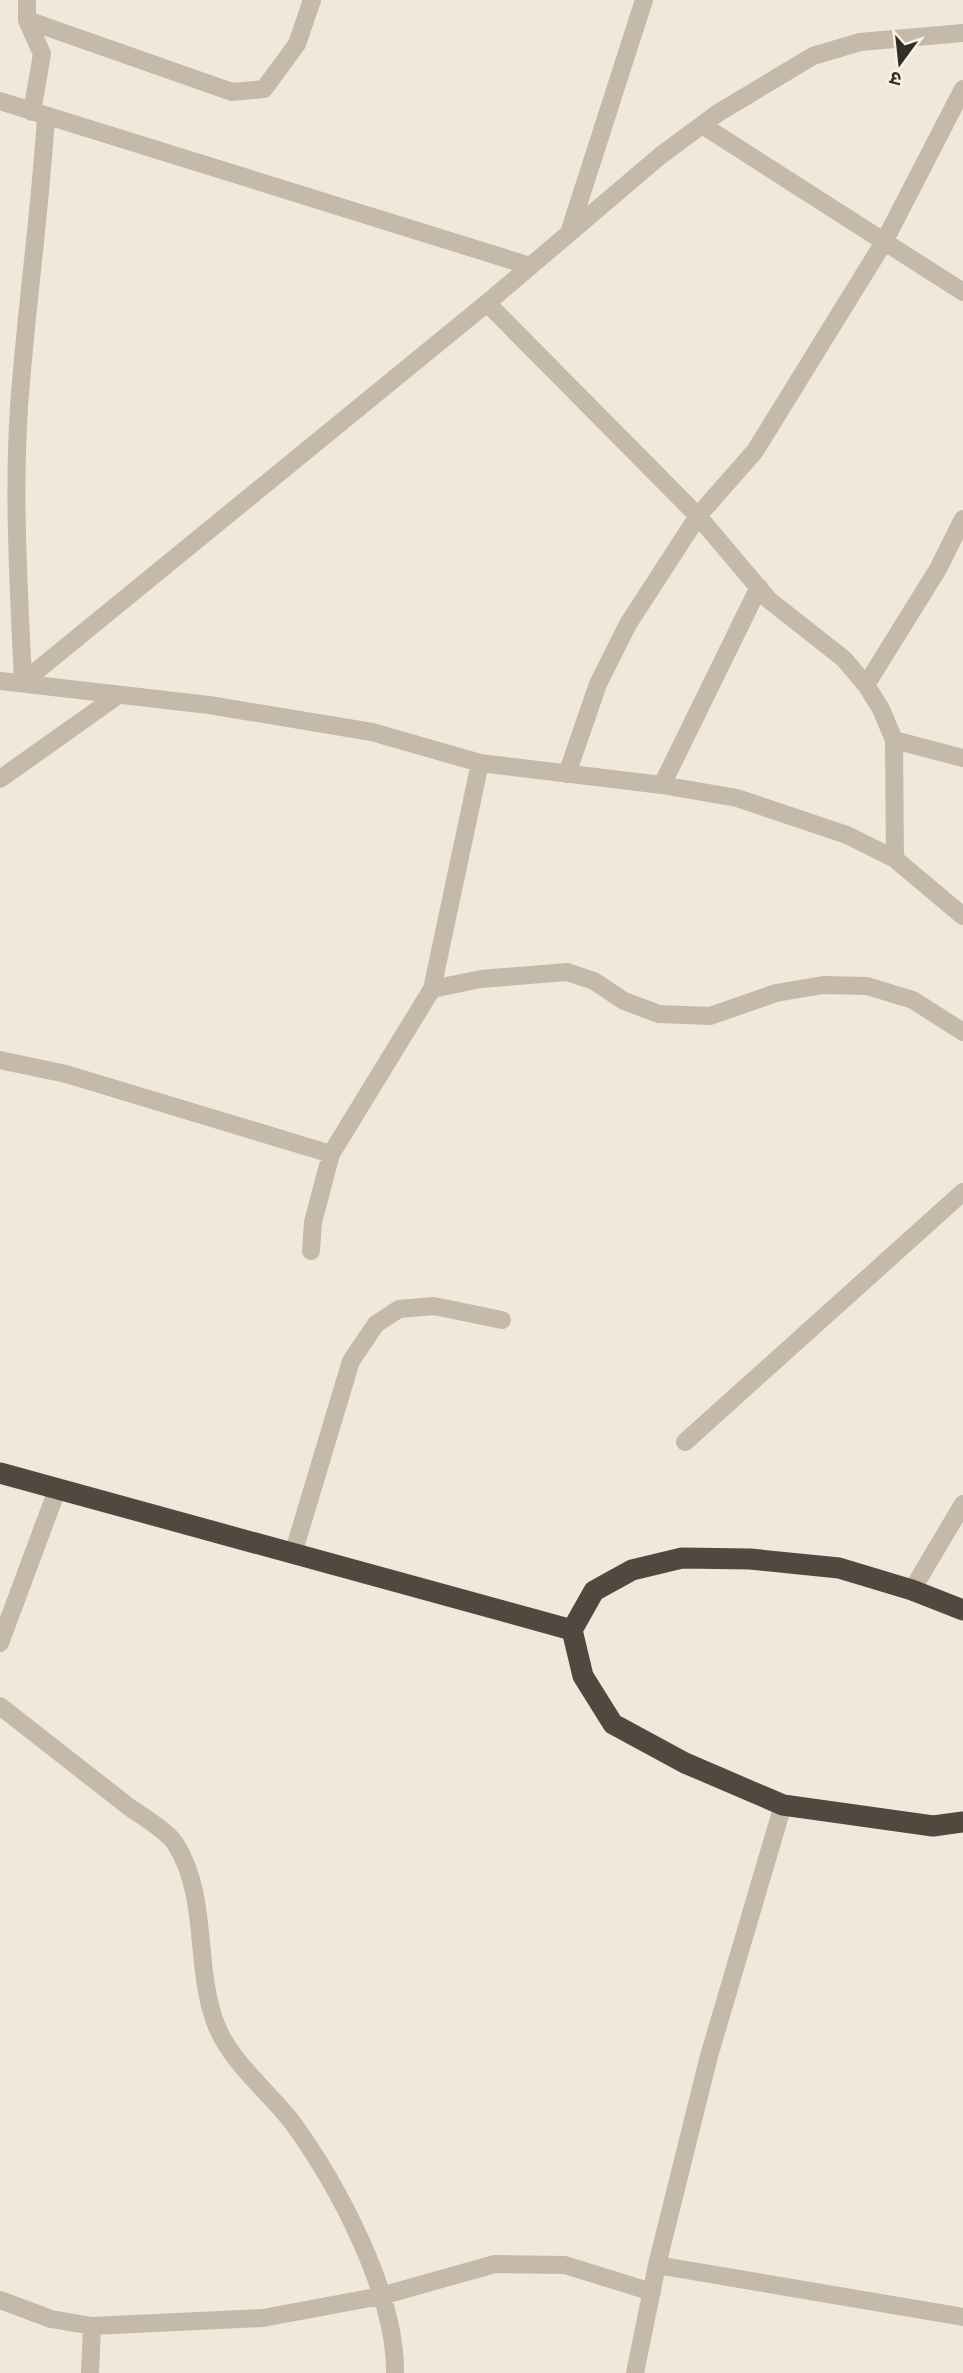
<svg xmlns="http://www.w3.org/2000/svg" width="963" height="2373" font-family="'Work Sans','Noto Sans Devanagari',sans-serif">
  <style>
    .lines { fill: none; stroke-linecap: round; stroke-linejoin: round }
    .minor { stroke: #c5b9a9; stroke-width: 18 }
    .highway { stroke: #534840; stroke-width: 21 }
  </style>
  <rect width="100%" height="100%" fill="#efe8db"/>
  <g class="lines">
    <path class="minor" d="M27,0V20L42,54L32,112
      M27,20L232,92L264,89L297,44L312,0
      M0,101L530,266
      M702,125L963,292
      M569,233L644,0
      M487,303L698,516L769,600L844,659L866,685L881,709L894,740L895,859
      M0,681L209,705L372,732L480,763L662,785L737,798L847,835L895,859L963,916
      M23,682L487,303L660,156L718,113L813,56L860,42L963,33
      M23,682C19,591 13,499 19,407C26,310 40,214 46,117
      M866,685L938,569L963,519
      M894,740L963,758
      M567,774L598,684L628,624L698,516L755,451L884,242L963,89
      M0,779L117,696
      M662,785L759,587
      M432,989L481,979L567,972L594,981L624,1001L659,1014L710,1016L776,993L823,985L867,986L913,1000L963,1032
      M0,1060L66,1074L331,1154
      M311,1251L313,1222L331,1154L432,989L480,763
      M685,1442L963,1192
      M293,1554L351,1361L376,1324L399,1309L434,1306L502,1320
      M912,1590L963,1504
      M0,1643L57,1490
      M0,1706C43,1740 86,1773 129,1807C142,1816 167,1831 175,1843C210,1898 193,1968 217,2027C232,2063 268,2091 292,2122C338,2185 396,2294 395,2373
      M657,2265L709,2056L783,1805
      M0,2300L51,2319L92,2326L263,2318L381,2296L495,2264L565,2265L652,2292
      M90,2373L92,2326
      M635,2373L657,2265L963,2317"/>
    <path class="highway" d="M0,1473L572,1630
      M963,1610L912,1590L839,1568L750,1559L682,1558L632,1570L594,1591L572,1630L583,1676L613,1724L685,1763L783,1805L933,1826L963,1822"/>
  </g>
  <g transform="translate(900 63) rotate(195)" stroke="#f7f1e7" stroke-width="5" paint-order="stroke">
  <path d="M0-5L12 26L0 18L-12 26Z" fill="#332d28"/>
  <text y="-10" font-size="19" font-weight="bold" text-anchor="middle" fill="#332d28">उ</text>
  </g>
</svg>
